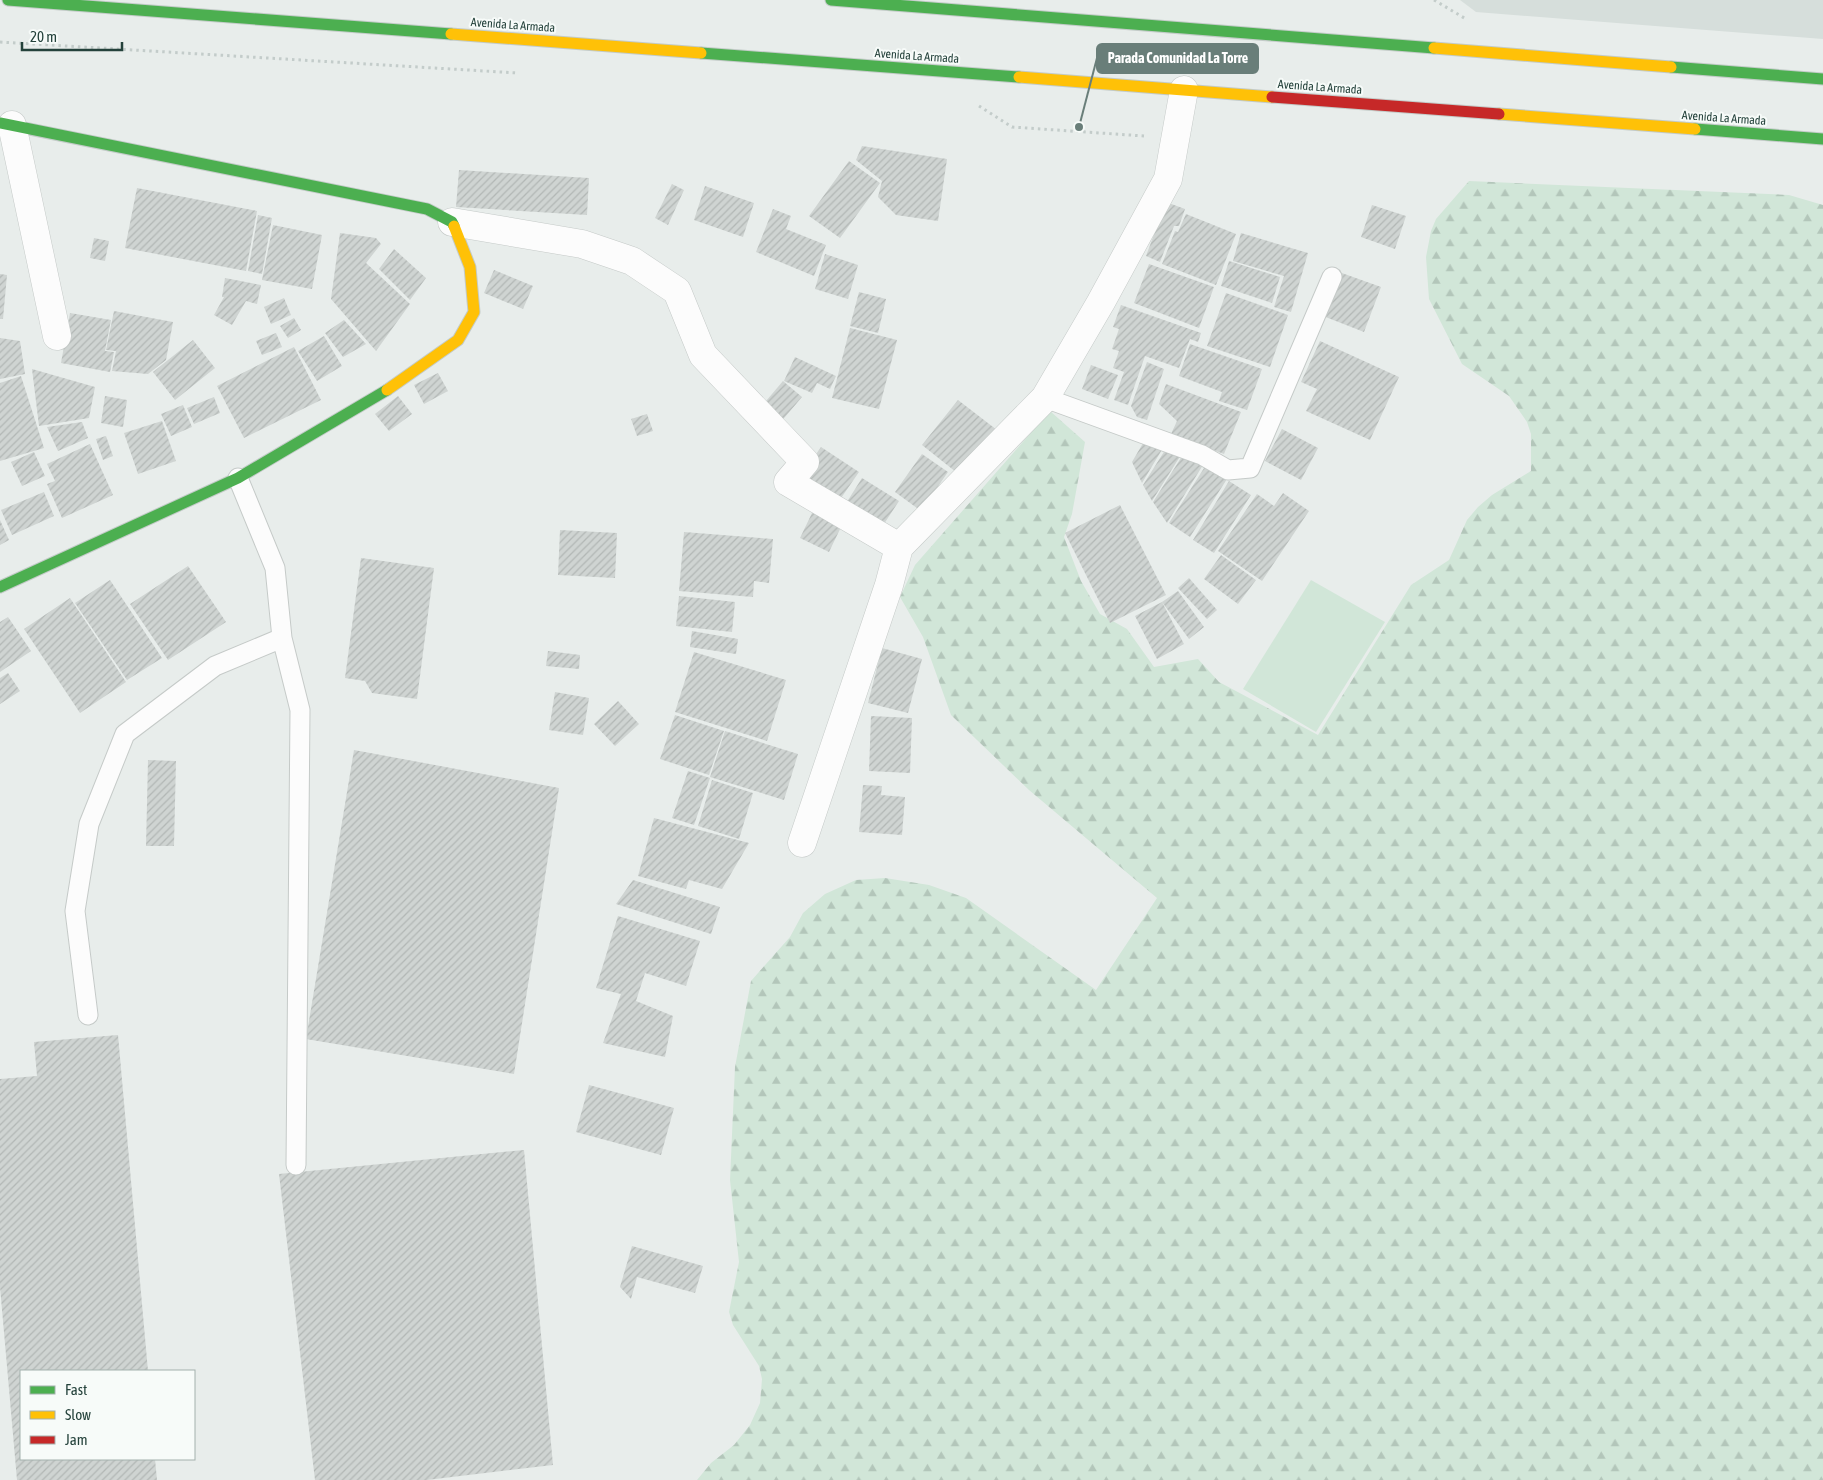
<svg xmlns="http://www.w3.org/2000/svg" width="1823" height="1480" font-family="'Asap Condensed',sans-serif">
  <style>
    .built { fill: #d6dedb }
    .forest { fill: url(#forest-firs) }
    .pitch { fill: #d1e6d8 }
    .building { fill: url(#building-hatch) }
    .lines { fill: none; stroke-linecap: round; stroke-linejoin: round }
    .lane-casing { stroke: #c5cac8; stroke-width: 21 }
    .street-casing { stroke: #c5cac8; stroke-width: 29 }
    .fast-casing { stroke: #c3cbc8; stroke-width: 13 }
    .slow-casing { stroke: #c3cbc8; stroke-width: 13 }
    .jam-casing { stroke: #c3cbc8; stroke-width: 13 }
    .path { stroke: #c3ccca; stroke-width: 3; stroke-dasharray: 2.5 4; stroke-linecap: butt }
    .lane { stroke: #fcfcfc; stroke-width: 19 }
    .street { stroke: #fcfcfc; stroke-width: 28 }
    .fast { stroke: #4caf50; stroke-width: 11 }
    .slow { stroke: #ffc107; stroke-width: 11 }
    .jam { stroke: #c62828; stroke-width: 11 }
    .labels { text-anchor: middle; dominant-baseline: central; stroke-width: 4; stroke-linejoin: round; paint-order: stroke }
    .street-label { font-size: 12px; fill: #24423b; stroke: #f7fbf9 }
    .leader { fill: none; stroke: #697e79; stroke-width: 2 }
    .callout-dot { fill: #697e79; stroke: #f7fbf9; stroke-width: 2 }
    .callout { fill: #697e79; stroke: #697e79; stroke-width: 2 }
    .callout-label { font-size: 14px; text-anchor: middle; font-weight: bold; fill: #fff }
  </style>
  <defs>
    <pattern id="forest-firs" width="22" height="20" patternUnits="userSpaceOnUse" patternTransform="scale(1.25)"><rect width="22" height="20" fill="#d1e6d8"/><path d="M5 1l3.5 6h-7zM16 11l3.5 6h-7z" fill="#b3c6ba"/></pattern>
    <pattern id="building-hatch" width="6" height="6" patternUnits="userSpaceOnUse" patternTransform="scale(1.25)"><rect width="6" height="6" fill="#cfd4d2"/><path d="M-1 1l2-2M0 6l6-6M5 7l2-2" fill="none" stroke="#b2b7b5"/></pattern>
  </defs>
  <rect width="100%" height="100%" fill="#e8edeb"/>
  <path class="built" d="M1460,0H1823V39L1476,12Z"/>
  <path class="forest" d="M1469,181L1789,195L1823,205V1480H697L711,1463L734,1445L750,1425L760,1403L762,1379L759,1366L733,1325L729,1312L739,1262L730,1180L735,1067L751,981L790,937L803,913L825,894L856,880L885,878L929,885L966,898L1096,990L1157,898L1029,790L951,715L923,637L900,597L915,565L1050,411L1085,442L1072,514L1064,537L1081,581L1100,614L1127,629L1154,667L1198,659L1219,682L1318,735L1411,585L1449,560L1467,520L1478,507L1492,495L1531,471V434L1527,422L1509,396L1462,364L1429,299L1426,257L1431,231L1436,219Z"/>
  <path class="pitch" d="M1311,580L1385,622L1316,732L1243,689Z"/>
  <path class="building" d="M862,146L947,159L938,221L896,215L878,197L882,181L856,160Z
    M849,161L880,183L840,238L809,216Z
    M459,170L589,178L587,215L456,207Z
    M672,184L684,190L668,225L655,218Z
    M705,186L754,203L743,237L694,220Z
    M137,188L257,211L246,271L125,248Z
    M1166,202L1185,209L1179,226H1174L1160,262L1146,256Z
    M1372,205L1406,216L1395,249L1361,237Z
    M773,209L791,216L786,229L826,245L814,276L756,252Z
    M1186,214L1236,234L1216,285L1162,264L1175,231L1178,232Z
    M258,215L272,218L262,274L248,271Z
    M273,225L322,235L312,289L262,280Z
    M340,233L376,238L381,244L366,263L410,304L376,351L331,299Z
    M1241,233L1308,253L1291,312L1274,307L1284,276L1233,261Z
    M94,238L109,241L105,261L90,258Z
    M394,249L426,278L410,300L379,269Z
    M825,254L858,265L848,299L815,289Z
    M1229,261L1280,277L1272,303L1221,286Z
    M1149,264L1214,287L1199,328L1134,303Z
    M494,270L533,286L523,309L484,293Z
    M1339,272L1381,287L1364,332L1323,316Z
    M0,274L7,275L3,319H0Z
    M225,278L261,285L257,304L246,301L232,325L214,315L224,297H222Z
    M859,292L886,299L878,333L850,326Z
    M1226,293L1288,315L1270,367L1207,346Z
    M284,298L291,315L271,324L264,307Z
    M1121,305L1201,333L1198,342L1190,339L1179,368L1145,356L1128,405L1114,400L1124,372L1113,368L1119,351L1112,349L1119,329L1113,327Z
    M114,311L173,322L166,360L148,374L112,371L116,351L106,350Z
    M70,313L111,320L105,351L114,352L110,372L61,363Z
    M294,318L301,330L288,338L280,326Z
    M344,320L366,344L343,357L325,333Z
    M850,328L897,340L879,409L832,398Z
    M276,333L282,347L262,355L256,341Z
    M324,336L342,366L317,381L298,351Z
    M0,338L20,341L25,374L0,379Z
    M193,340L215,368L175,400L153,372Z
    M1320,341L1399,377L1370,440L1306,411L1317,389L1301,382Z
    M1190,344L1262,369L1247,410L1219,401L1222,392L1179,376Z
    M294,347L321,400L244,438L217,386Z
    M795,357L836,376L830,389L817,383L812,393L784,381Z
    M1147,362L1164,369L1147,420L1137,417L1131,406Z
    M1091,365L1118,375L1108,399L1082,389Z
    M32,369L95,387L89,418L39,426Z
    M438,373L448,391L424,404L414,385Z
    M21,376L44,448L0,461V383Z
    M783,381L802,397L779,424L760,408Z
    M1166,384L1241,412L1224,454L1171,434L1177,421L1159,404Z
    M105,396L127,400L123,427L101,423Z
    M398,396L412,414L389,431L375,414Z
    M214,397L220,413L194,424L187,408Z
    M958,400L997,430L961,476L922,445Z
    M183,405L192,427L171,436L161,414Z
    M647,414L653,431L637,436L631,419Z
    M162,421L176,461L138,474L124,433Z
    M82,422L88,438L58,451L47,427Z
    M1282,429L1318,448L1301,480L1265,461Z
    M106,436L113,456L103,460L96,439Z
    M1146,438L1163,448L1142,483L1132,462Z
    M90,444L113,495L62,518L47,484L55,481L47,464Z
    M821,447L859,472L839,501L801,476Z
    M1167,447L1181,455L1152,501L1143,485Z
    M34,452L45,476L22,486L11,462Z
    M1184,453L1203,465L1167,523L1153,502Z
    M922,454L948,472L921,511L895,492Z
    M1206,465L1227,479L1190,537L1169,523Z
    M862,478L899,501L882,527L845,505Z
    M1229,481L1251,495L1214,553L1193,540Z
    M44,492L54,516L12,535L1,510Z
    M1283,493L1309,511L1262,581L1218,551L1257,494L1274,506Z
    M1120,505L1166,595L1110,623L1065,533Z
    M813,511L842,525L829,552L800,538Z
    M0,520L9,540L0,545Z
    M560,530L617,533L615,578L558,575Z
    M684,532L773,539L769,583L754,581L753,597L679,591Z
    M1221,555L1256,580L1238,604L1204,579Z
    M361,558L434,568L417,699L372,693L365,681L345,678Z
    M188,566L226,622L168,660L130,604Z
    M1189,578L1217,610L1207,619L1178,588Z
    M110,580L162,658L127,680L75,603Z
    M1178,591L1204,627L1189,639L1162,602Z
    M679,596L735,602L732,632L676,626Z
    M70,598L126,682L80,713L24,629Z
    M1162,602L1184,644L1157,659L1135,616Z
    M8,617L31,651L0,672V622Z
    M692,631L738,639L736,654L690,647Z
    M882,648L922,659L908,713L868,703Z
    M548,651L580,655L579,669L546,666Z
    M694,652L786,680L767,741L675,712Z
    M8,673L20,691L0,704V678Z
    M555,692L589,698L583,735L549,730Z
    M618,701L639,724L615,746L594,724Z
    M675,715L724,731L709,775L660,759Z
    M871,716L912,718L910,773L869,771Z
    M725,731L798,754L784,800L710,777Z
    M354,750L559,788L514,1074L306,1039Z
    M148,760L176,761L174,846H146Z
    M688,771L710,778L694,825L672,818Z
    M712,780L753,793L739,839L698,826Z
    M863,785L882,786L881,795L905,797L902,835L859,832Z
    M654,818L749,843L722,889L689,880L686,889L638,876Z
    M633,880L720,907L711,934L616,904Z
    M618,916L700,941L686,986L645,973L636,1001L673,1016L665,1057L603,1043L621,994L596,988Z
    M118,1035L148,1371H21V1459H155L157,1480H17L0,1287V1079L37,1076L34,1042Z
    M589,1085L674,1108L661,1155L576,1132Z
    M524,1150L553,1465L427,1480H315L279,1174Z
    M632,1246L703,1266L695,1293L637,1277L631,1299L620,1287Z"/>
  <g class="lines">
    <defs>
      <path id="lane" d="M1045,398L1202,455L1228,470L1250,468L1332,277
        M238,478L275,568L282,638L300,710L296,1165
        M88,1015L75,911L89,824L125,734L215,666L282,638"/>
      <path id="street" d="M12,125L57,336
        M452,222L582,244L632,261L677,291L703,355L805,462L788,482L899,547
        M802,843L889,585L899,547L1045,398L1101,302L1168,179L1184,90"/>
      <path id="fast" d="M8,0L451,34
        M831,0L1434,48
        M701,53L1019,77
        M1671,67L1823,79
        M0,123L427,209L452,222L454,226
        M1695,129L1823,139
        M0,587L238,478L387,390"/>
      <path id="slow" d="M451,34L701,53
        M1434,48L1671,67
        M1019,77L1272,97
        M1499,114L1695,129
        M387,390L458,340L474,312L470,267L454,226"/>
      <path id="jam" d="M1272,97L1499,114"/>
    </defs>
    <use href="#lane" class="lane-casing"/>
    <use href="#street" class="street-casing"/>
    <use href="#fast" class="fast-casing"/>
    <use href="#slow" class="slow-casing"/>
    <use href="#jam" class="jam-casing"/>
    <path class="path" d="M1434,0L1466,19
      M0,42L518,73
      M979,106L1012,127L1144,136"/>
    <use href="#lane" class="lane"/>
    <use href="#street" class="street"/>
    <use href="#fast" class="fast"/>
    <use href="#slow" class="slow"/>
    <use href="#jam" class="jam"/>
  </g>
  <g class="labels">
    <g class="street-label">
      <text transform="translate(513 25) rotate(4)">Avenida La Armada</text>
      <text transform="translate(917 56) rotate(4)">Avenida La Armada</text>
      <text transform="translate(1320 87) rotate(4)">Avenida La Armada</text>
      <text transform="translate(1724 118) rotate(4)">Avenida La Armada</text>
    </g>
  </g>
  <path class="leader" d="M1079 127L1097 58"/>
  <circle class="callout-dot" cx="1079" cy="127" r="5"/>
  <rect class="callout" x="1097" y="44" width="161" height="29" rx="5"/>
  <g class="callout-label">
    <text x="1178" y="63">Parada Comunidad La Torre</text>
  </g>
  <rect x="20" y="1370" width="175" height="90" fill="#f7fbf9" stroke="#a3b1ad"/>
  <rect x="30" y="1386" width="25" height="8" fill="#4caf50" stroke="#a3b1ad"/>
  <text x="65" y="1395" font-size="15" fill="#24423b">Fast</text>
  <rect x="30" y="1411" width="25" height="8" fill="#ffc107" stroke="#a3b1ad"/>
  <text x="65" y="1420" font-size="15" fill="#24423b">Slow</text>
  <rect x="30" y="1436" width="25" height="8" fill="#c62828" stroke="#a3b1ad"/>
  <text x="65" y="1445" font-size="15" fill="#24423b">Jam</text>
  <path d="M22 42v8h100v-8" fill="none" stroke="#24423b" stroke-width="2.5"/>
  <text x="30" y="42" font-size="15" fill="#24423b" stroke="#f7fbf9" stroke-width="4" paint-order="stroke">20 m</text>
</svg>
